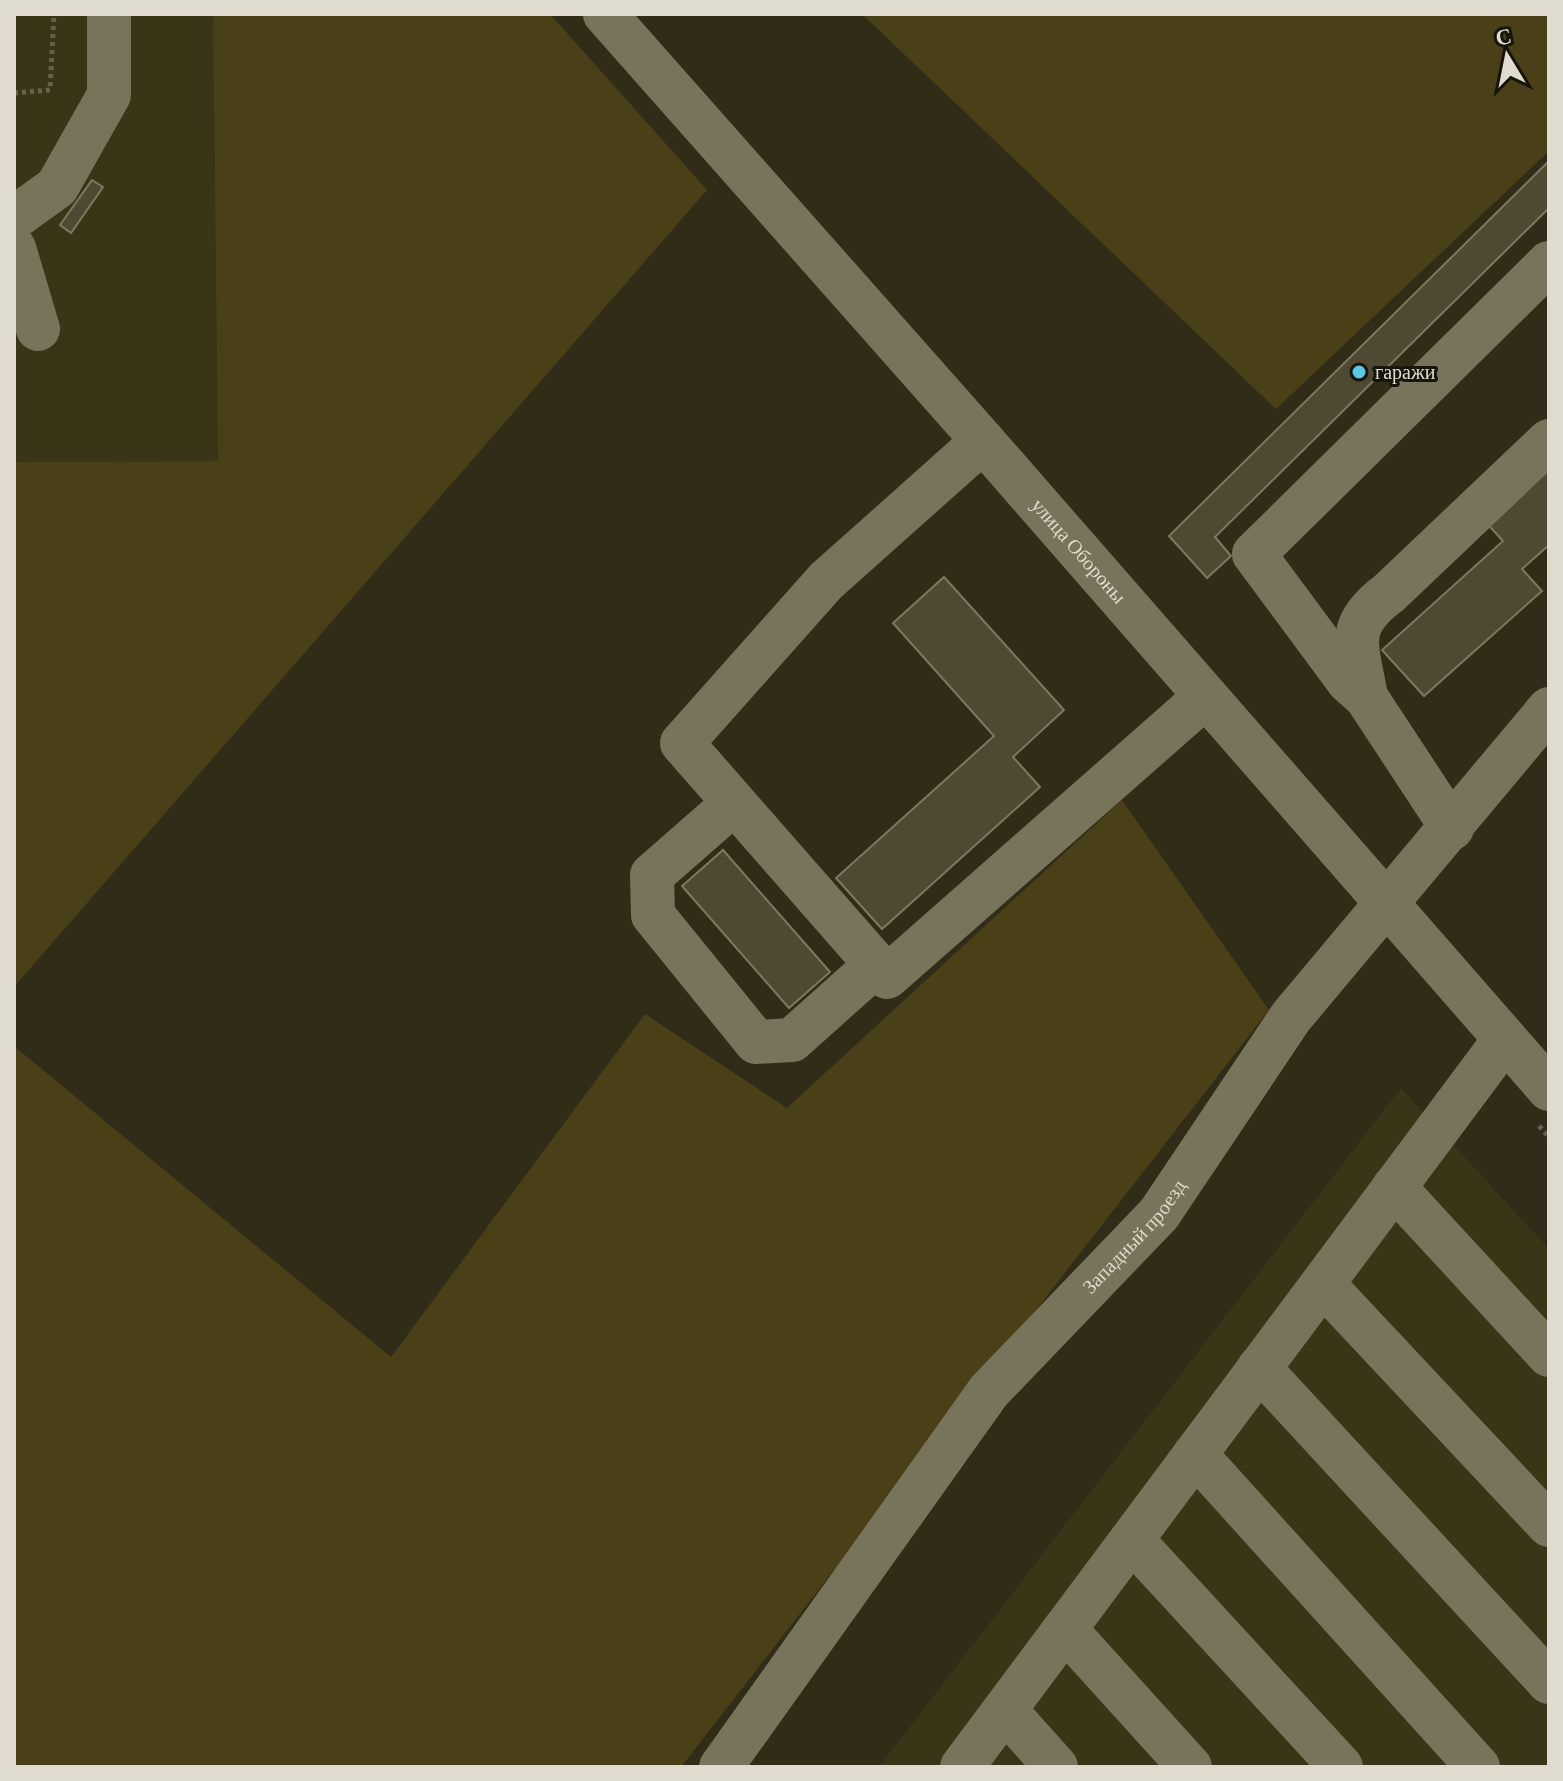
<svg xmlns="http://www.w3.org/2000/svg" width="1563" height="1781" font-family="'Crimson Pro',serif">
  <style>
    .built { fill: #3b3518 }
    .green { fill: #494017 }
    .building { fill: #4e4933; stroke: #7d7860; stroke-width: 2 }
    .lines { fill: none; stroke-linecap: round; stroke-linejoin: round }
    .path { stroke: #66624f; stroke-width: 5; stroke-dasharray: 4 4; stroke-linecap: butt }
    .minor { stroke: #78735b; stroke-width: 44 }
    .poi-dot { fill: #59c8e5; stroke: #16140b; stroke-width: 3 }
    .labels { text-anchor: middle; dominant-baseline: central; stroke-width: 6; stroke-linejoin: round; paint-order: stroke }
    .poi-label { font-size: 20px; fill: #dfdccf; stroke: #16140b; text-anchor: start }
    .street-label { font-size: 20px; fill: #dfdccf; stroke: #16140b }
  </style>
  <rect width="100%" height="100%" fill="#312c17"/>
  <path class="built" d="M14,14H213L218,461L14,462Z
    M1401,1088L1549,1249V1767H879Z"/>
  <path class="green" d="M213,14H550L707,190L14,987V462L218,461Z
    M862,14H1549V151L1276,409Z
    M1122,800L1269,1010L681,1767H14V1046L391,1357L645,1014L787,1108Z"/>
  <path class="building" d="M1549,161V208L1215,537L1231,556L1207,578L1169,536Z
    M92,180L103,187L71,233L60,225Z
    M1549,459V545L1522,569L1542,591L1424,696L1382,650L1503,541L1482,518Z
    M944,577L1064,710L1013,757L1040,787L882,929L836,878L994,736L893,623Z
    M723,850L830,972L789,1008L682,886Z"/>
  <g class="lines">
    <path class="path" d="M14,93L50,90L54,14
      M1539,1126L1549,1137"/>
    <g class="minor">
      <path id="s1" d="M605,14L983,441L1549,1089"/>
      <path d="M14,218L57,187L109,95V14"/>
      <path d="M14,248L38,329"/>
      <path d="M983,441L826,581L682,743L887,977L1205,697"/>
      <path d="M1366,697C1358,647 1343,627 1389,593L1549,441"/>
      <path d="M733,804L652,875L653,915L756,1042L792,1040L876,965"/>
      <path d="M1452,828L1366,697L1348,681L1254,554L1549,263"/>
      <path d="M1394,1187L1549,1355"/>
      <path d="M1323,1284L1549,1525"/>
      <path d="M1259,1368L1549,1682"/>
      <path d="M1195,1454L1478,1767"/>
      <path d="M1132,1540L1341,1767"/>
      <path d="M1065,1629L1190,1767"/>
      <path d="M1005,1710L1056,1767"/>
      <path id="s2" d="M721,1767L989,1391L1159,1214L1291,1017L1549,709"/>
      <path d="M962,1767L1505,1039"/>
    </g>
  </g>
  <circle class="poi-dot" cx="1359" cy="372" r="8"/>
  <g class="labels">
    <g class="poi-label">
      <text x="1375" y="372">гаражи</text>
    </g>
    <g class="street-label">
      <text stroke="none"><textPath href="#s1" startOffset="716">улица Обороны</textPath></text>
      <text stroke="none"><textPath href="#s2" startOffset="674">Западный проезд</textPath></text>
    </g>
  </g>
  <rect width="1563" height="1781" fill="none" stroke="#dfdccf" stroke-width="32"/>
  <g transform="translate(1507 56) rotate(350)" stroke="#16140b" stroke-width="6" paint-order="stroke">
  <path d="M0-6L14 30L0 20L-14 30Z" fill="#dfdccf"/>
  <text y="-12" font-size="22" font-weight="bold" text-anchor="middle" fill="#dfdccf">С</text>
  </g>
</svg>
